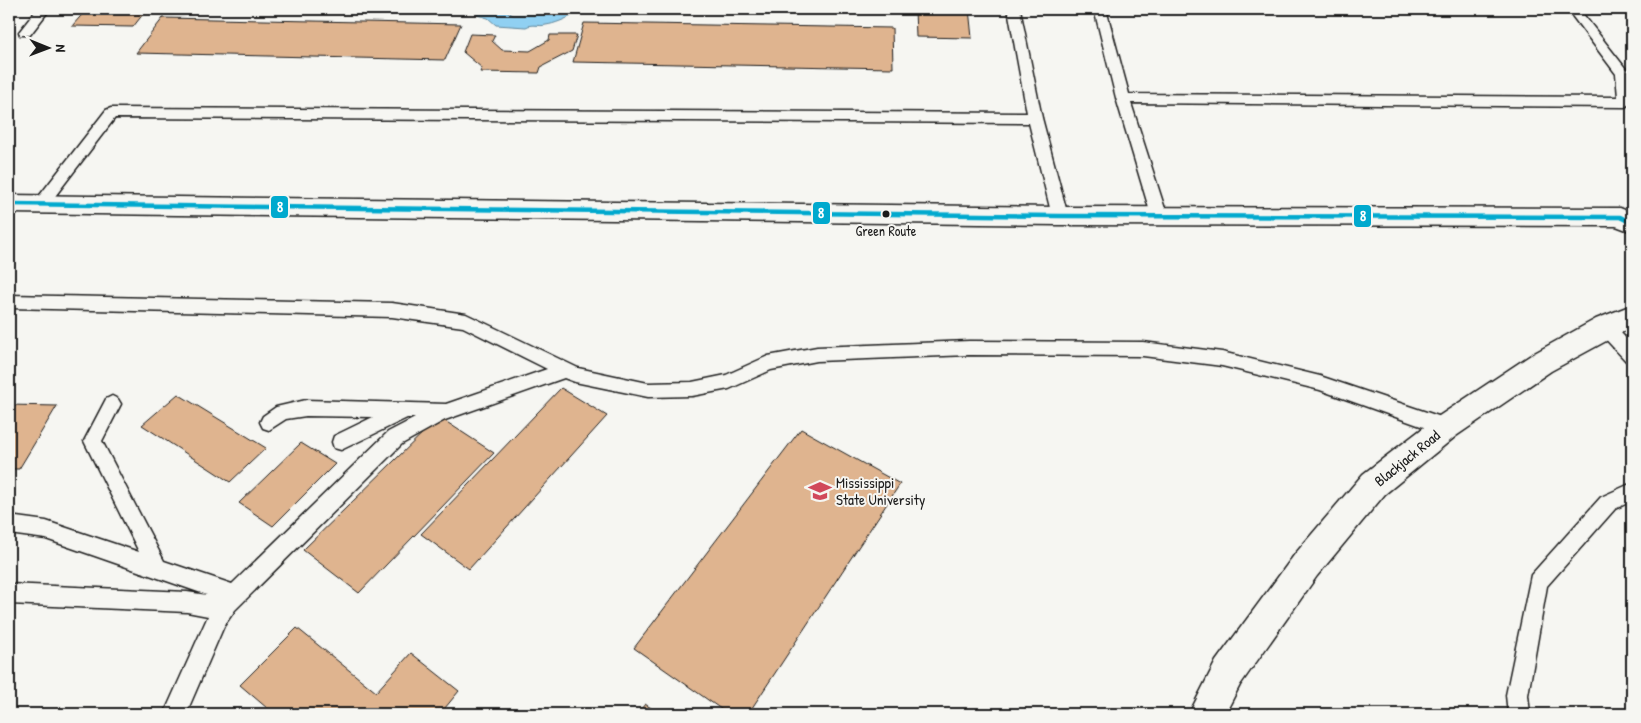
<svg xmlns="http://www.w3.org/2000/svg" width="1641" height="723" font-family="'Patrick Hand',sans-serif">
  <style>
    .water { fill: #90d0f2; stroke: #62889c }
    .building { fill: #dfb48f; stroke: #1c1c1c }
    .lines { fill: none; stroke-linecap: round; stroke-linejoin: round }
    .service-casing { stroke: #1c1c1c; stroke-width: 3 }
    .minor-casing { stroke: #1c1c1c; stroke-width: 3 }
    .tertiary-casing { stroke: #1c1c1c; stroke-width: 3 }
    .service { fill: #f6f6f2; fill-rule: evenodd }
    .minor { fill: #f6f6f2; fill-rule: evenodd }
    .tertiary { fill: #f6f6f2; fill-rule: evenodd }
    .bus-1-casing { stroke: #f6f6f2; stroke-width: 8 }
    .bus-1 { stroke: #00a9ce; stroke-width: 4.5 }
    .bus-dot { fill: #1c1c1c; stroke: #f6f6f2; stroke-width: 2 }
    .labels { text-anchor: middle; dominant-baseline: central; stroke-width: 4; stroke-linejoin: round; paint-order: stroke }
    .bus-label { font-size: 14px; fill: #1c1c1c; stroke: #f6f6f2 }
    .street-label { font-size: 15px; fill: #1c1c1c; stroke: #f6f6f2 }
    .poi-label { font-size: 15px; fill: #1c1c1c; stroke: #f6f6f2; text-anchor: start }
    .line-badge { stroke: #f6f6f2; stroke-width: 2 }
    .badge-label { font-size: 14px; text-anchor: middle; font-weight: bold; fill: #fff }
  </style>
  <rect width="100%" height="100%" fill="#f6f6f2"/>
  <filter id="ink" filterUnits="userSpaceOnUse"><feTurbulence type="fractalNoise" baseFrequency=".02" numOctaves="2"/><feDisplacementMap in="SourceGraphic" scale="10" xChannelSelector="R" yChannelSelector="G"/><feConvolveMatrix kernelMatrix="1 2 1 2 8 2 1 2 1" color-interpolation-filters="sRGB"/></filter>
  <g filter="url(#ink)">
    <path class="water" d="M480,9H502L513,15H535L553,9H575L573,15C566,19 554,24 546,25C539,27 533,23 526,27L496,25L488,18L477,15Z"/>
    <path class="building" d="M87,9H147L133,27L72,26Z
      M915,9H969L972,38L916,37Z
      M163,18L461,24L445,60L136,53Z
      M584,23L892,28L893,68L573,62Z
      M470,34L495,35L492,41L502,50L530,51L549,40L550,35H577L572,51L541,67L539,73L480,72L482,68L463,52Z
      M561,388L607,416L469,569L421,534Z
      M178,394L266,448L230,482L142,425Z
      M9,405L57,406L19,469H9Z
      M439,417L494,453L359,593L303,550Z
      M801,429L900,484L748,714H728L634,648Z
      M301,443L335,464L273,526L239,503Z
      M297,628L376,692L411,653L459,691L440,714H274L240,685Z
      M645,704L660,714H637Z"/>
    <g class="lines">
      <defs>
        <path id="service" d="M37,9H50L30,35H20L19,32Z
          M1008,9H1020L1042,118L1068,216L1065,220H1055L1052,216L1029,123L115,118L46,208H36L33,204L106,110L111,108L1027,113Z
          M1094,9H1106L1129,94L1618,97L1616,74L1567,9H1579L1630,74L1632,102L1625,107L1131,103L1167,215L1164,219H1154L1151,215L1116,98Z
          M9,295L392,303L466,314L578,368L648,383L692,382L726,375L768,356L817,347L969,341L1143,342L1222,352L1320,376L1453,421L1455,427L1453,433L1446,435L1320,390L1222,366L1143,356L969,355L817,361L771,370L729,389L692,396L648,397L575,382L564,378L445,420L402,444L235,610L224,626L186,714H164L208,616L187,612L9,604V584L187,592L207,595L46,539L9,534V516L46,521L139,552L84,441L106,399L112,396L118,399L121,404L102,441L164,561L232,584L388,432L415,418H407L341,450L334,448L332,442L334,436L373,417L306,416L286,419L269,430L263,428L260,422L263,416L276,407L306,400L446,404L547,369L463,327L392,317L9,308Z
          M1605,320L1611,322L1632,345V363L1626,361L1599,332L1596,327L1599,322Z
          M1632,483V501L1615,509L1547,586L1528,695L1530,714H1508L1506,695L1531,575L1601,497Z"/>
        <path id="minor" d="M9,195L1060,207L1620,208L1632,213V232L1616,226L1060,225L9,213Z"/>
        <path id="tertiary" d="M1632,305V327L1551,371L1456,436L1385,494L1317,576L1240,685L1225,714H1189L1216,661L1295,554L1363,474L1436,418L1531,355L1596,319Z"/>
      </defs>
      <use href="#service" class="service-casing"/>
      <use href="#minor" class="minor-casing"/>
      <use href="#tertiary" class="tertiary-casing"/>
      <use href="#service" class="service"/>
      <use href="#minor" class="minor"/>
      <use href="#tertiary" class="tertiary"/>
      <defs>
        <path id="bus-1" d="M9,204L1060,216L1620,217L1632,223"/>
      </defs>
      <use href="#bus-1" class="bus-1-casing"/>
      <use href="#bus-1" class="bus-1"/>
    </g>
  </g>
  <defs>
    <symbol id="university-bare" viewBox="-9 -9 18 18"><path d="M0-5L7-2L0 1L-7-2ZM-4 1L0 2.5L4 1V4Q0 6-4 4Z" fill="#d1495b" stroke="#f6f6f2" stroke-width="2.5" paint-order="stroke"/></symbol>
  </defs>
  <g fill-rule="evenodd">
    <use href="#university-bare" x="804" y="475" width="32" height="32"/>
  </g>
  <circle class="bus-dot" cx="886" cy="214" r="4.5"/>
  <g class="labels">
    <g class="bus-label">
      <text x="886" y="230">Green Route</text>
    </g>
    <g class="street-label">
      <text transform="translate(1407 458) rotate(-39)">Blackjack Road</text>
    </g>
    <g class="poi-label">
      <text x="836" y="482">Mississippi<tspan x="836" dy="17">State University</tspan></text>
    </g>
  </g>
  <g class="line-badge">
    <rect x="270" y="195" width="19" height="24" rx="5" fill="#00a9ce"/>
    <rect x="812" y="201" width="19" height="24" rx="5" fill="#00a9ce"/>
    <rect x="1353" y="204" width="19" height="24" rx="5" fill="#00a9ce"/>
  </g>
  <g class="badge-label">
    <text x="280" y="212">8</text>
    <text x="821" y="218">8</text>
    <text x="1363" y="221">8</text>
  </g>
  <rect width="1641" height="723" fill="none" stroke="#f6f6f2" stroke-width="30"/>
  <rect x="15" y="15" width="1611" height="693" fill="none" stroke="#1c1c1c" stroke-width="2" filter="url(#ink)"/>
  <g transform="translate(48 48) rotate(91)" stroke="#f6f6f2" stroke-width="4" paint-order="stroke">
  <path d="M0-4L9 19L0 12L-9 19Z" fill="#1c1c1c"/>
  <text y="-8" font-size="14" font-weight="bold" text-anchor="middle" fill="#1c1c1c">N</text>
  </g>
</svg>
